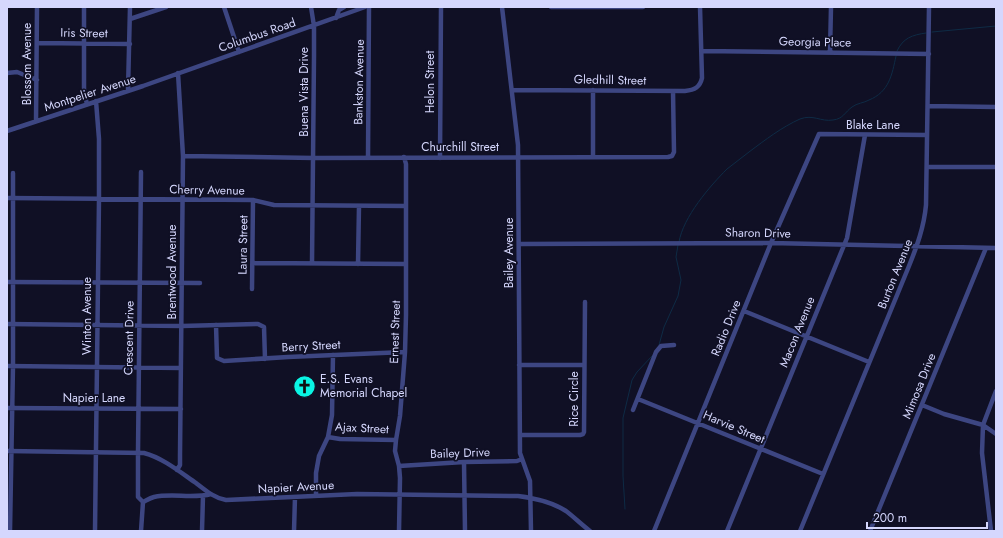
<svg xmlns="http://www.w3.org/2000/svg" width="1003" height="538" font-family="Jost,sans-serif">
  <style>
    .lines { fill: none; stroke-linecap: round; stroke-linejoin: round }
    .stream { stroke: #0e2b45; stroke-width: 1 }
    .minor { stroke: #3d4682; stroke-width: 4.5 }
    .labels { text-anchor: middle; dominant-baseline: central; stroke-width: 3.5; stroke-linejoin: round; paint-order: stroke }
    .street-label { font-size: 12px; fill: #d5d7fd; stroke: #101025 }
    .poi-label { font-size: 12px; fill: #d5d7fd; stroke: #101025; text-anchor: start }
  </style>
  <rect width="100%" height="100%" fill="#101025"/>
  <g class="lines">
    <path class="stream" d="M932,32L996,26
      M897,51C903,38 912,35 926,33
      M679,242C683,217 710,186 727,169C734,163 742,158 749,152C765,140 782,127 800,119C813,114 821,122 833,120C843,119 845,112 852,107C857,103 864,103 869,100C889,92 892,75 896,56
      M659,345L664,327L678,296L681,280L676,257L678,245
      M625,509L623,476V418L632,380L637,372L652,356"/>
    <path class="minor" d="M84,7V92L87,104
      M224,7L239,52
      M311,7L314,26V56L312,263
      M502,7L518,145L520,453L530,481L531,531
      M551,7H643
      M336,18L339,10L344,7
      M130,19L166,7
      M38,43L130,44
      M702,51L929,54
      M830,52L831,7
      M7,73L17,72L37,80
      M128,90L130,7
      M512,90L685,91C695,90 700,87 702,78L700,7
      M593,90V157
      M928,106L996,107
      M36,121L37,7
      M7,131L143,86L365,7
      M183,156L314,158L668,157L672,156L674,152L673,91
      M368,158L369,7
      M440,158L441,7
      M927,167H996
      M141,172L138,452V497L143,502
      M7,198L253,200L274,205L406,206
      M520,244L771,243L996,248
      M253,263L406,264
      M358,264L359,206
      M7,282L200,283
      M252,289L253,200
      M744,311L869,362
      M7,324L182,326L258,324L264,327L265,359
      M216,325L217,358L224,361L288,357L405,352
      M519,365H584
      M7,366L181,368
      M638,399L823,474
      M922,405L944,414L983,425L996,434
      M7,408L181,409
      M633,410L656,352L661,346L674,345
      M520,435H580L583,434L584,432L585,302
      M328,437L340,439L396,440
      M7,451L144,453C163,458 180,472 196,483C205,490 214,498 226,500L357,494L518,496C534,498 552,502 566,511C574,517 582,525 590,531
      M464,462L465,531
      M399,466L464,462L517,461L522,459
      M177,470L180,465V455L183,156L178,73
      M316,496V473L319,456L328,437L332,415L333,355
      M143,502C147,500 150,498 154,497C173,493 193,499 211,494
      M10,531L13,366V173
      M95,531L99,199V139L96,101
      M141,531L143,502
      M202,531L203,496
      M294,531L295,497
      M399,531L400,478L399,466L395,451L396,440L400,416L405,352L406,315V164L404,157
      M654,531L771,243L819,134L927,135
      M727,531L847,238L865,135
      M800,531L909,266C917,246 924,227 926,205L929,7
      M870,531L986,248
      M991,531L982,453L983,425L996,391"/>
  </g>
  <defs>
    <symbol id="church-disc" viewBox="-11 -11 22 22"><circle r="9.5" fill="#0af5e4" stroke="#101025"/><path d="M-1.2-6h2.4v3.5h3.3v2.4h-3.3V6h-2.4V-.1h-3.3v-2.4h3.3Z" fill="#111"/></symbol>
  </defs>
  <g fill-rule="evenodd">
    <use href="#church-disc" x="292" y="374" width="25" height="25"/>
  </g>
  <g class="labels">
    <g class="street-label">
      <text transform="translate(84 33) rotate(1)">Iris Street</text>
      <text transform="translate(257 35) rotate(-19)">Columbus Road</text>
      <text transform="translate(815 42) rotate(1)">Georgia Place</text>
      <text transform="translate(27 64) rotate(-90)">Blossom Avenue</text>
      <text transform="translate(610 80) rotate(1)">Gledhill Street</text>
      <text transform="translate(359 82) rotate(-89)">Bankston Avenue</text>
      <text transform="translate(430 82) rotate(-90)">Helon Street</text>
      <text transform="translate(304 92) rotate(-90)">Buena Vista Drive</text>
      <text transform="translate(90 93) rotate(-18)">Montpelier Avenue</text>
      <text x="873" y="125">Blake Lane</text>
      <text x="460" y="147">Churchill Street</text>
      <text transform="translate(207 190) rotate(1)">Cherry Avenue</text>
      <text transform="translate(758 233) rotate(1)">Sharon Drive</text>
      <text transform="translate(243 245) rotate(-89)">Laura Street</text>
      <text transform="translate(509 253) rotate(-90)">Bailey Avenue</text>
      <text transform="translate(172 272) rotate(-90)">Brentwood Avenue</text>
      <text transform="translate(895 274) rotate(-68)">Burton Avenue</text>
      <text transform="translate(87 316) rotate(-90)">Winton Avenue</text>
      <text transform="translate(726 328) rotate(-68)">Radio Drive</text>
      <text transform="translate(395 332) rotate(-88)">Ernest Street</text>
      <text transform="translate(797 332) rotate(-68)">Macon Avenue</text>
      <text transform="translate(129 338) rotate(-89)">Crescent Drive</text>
      <text transform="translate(311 346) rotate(-3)">Berry Street</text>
      <text transform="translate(919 386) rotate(-68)">Mimosa Drive</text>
      <text x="94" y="398">Napier Lane</text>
      <text transform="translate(574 399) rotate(-90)">Rice Circle</text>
      <text transform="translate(734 427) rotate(23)">Harvie Street</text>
      <text transform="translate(362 428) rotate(3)">Ajax Street</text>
      <text transform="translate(460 453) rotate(-2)">Bailey Drive</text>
      <text transform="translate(296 487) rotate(-3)">Napier Avenue</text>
    </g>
    <g class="poi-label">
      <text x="320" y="379">E.S. Evans<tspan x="320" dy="14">Memorial Chapel</tspan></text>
    </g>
  </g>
  <rect width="1003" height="538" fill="none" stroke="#d5d7fd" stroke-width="16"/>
  <path d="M867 522v6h120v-6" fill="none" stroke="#d5d7fd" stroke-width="2"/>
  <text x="873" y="522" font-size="12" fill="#d5d7fd" stroke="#101025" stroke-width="3" paint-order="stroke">200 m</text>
</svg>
